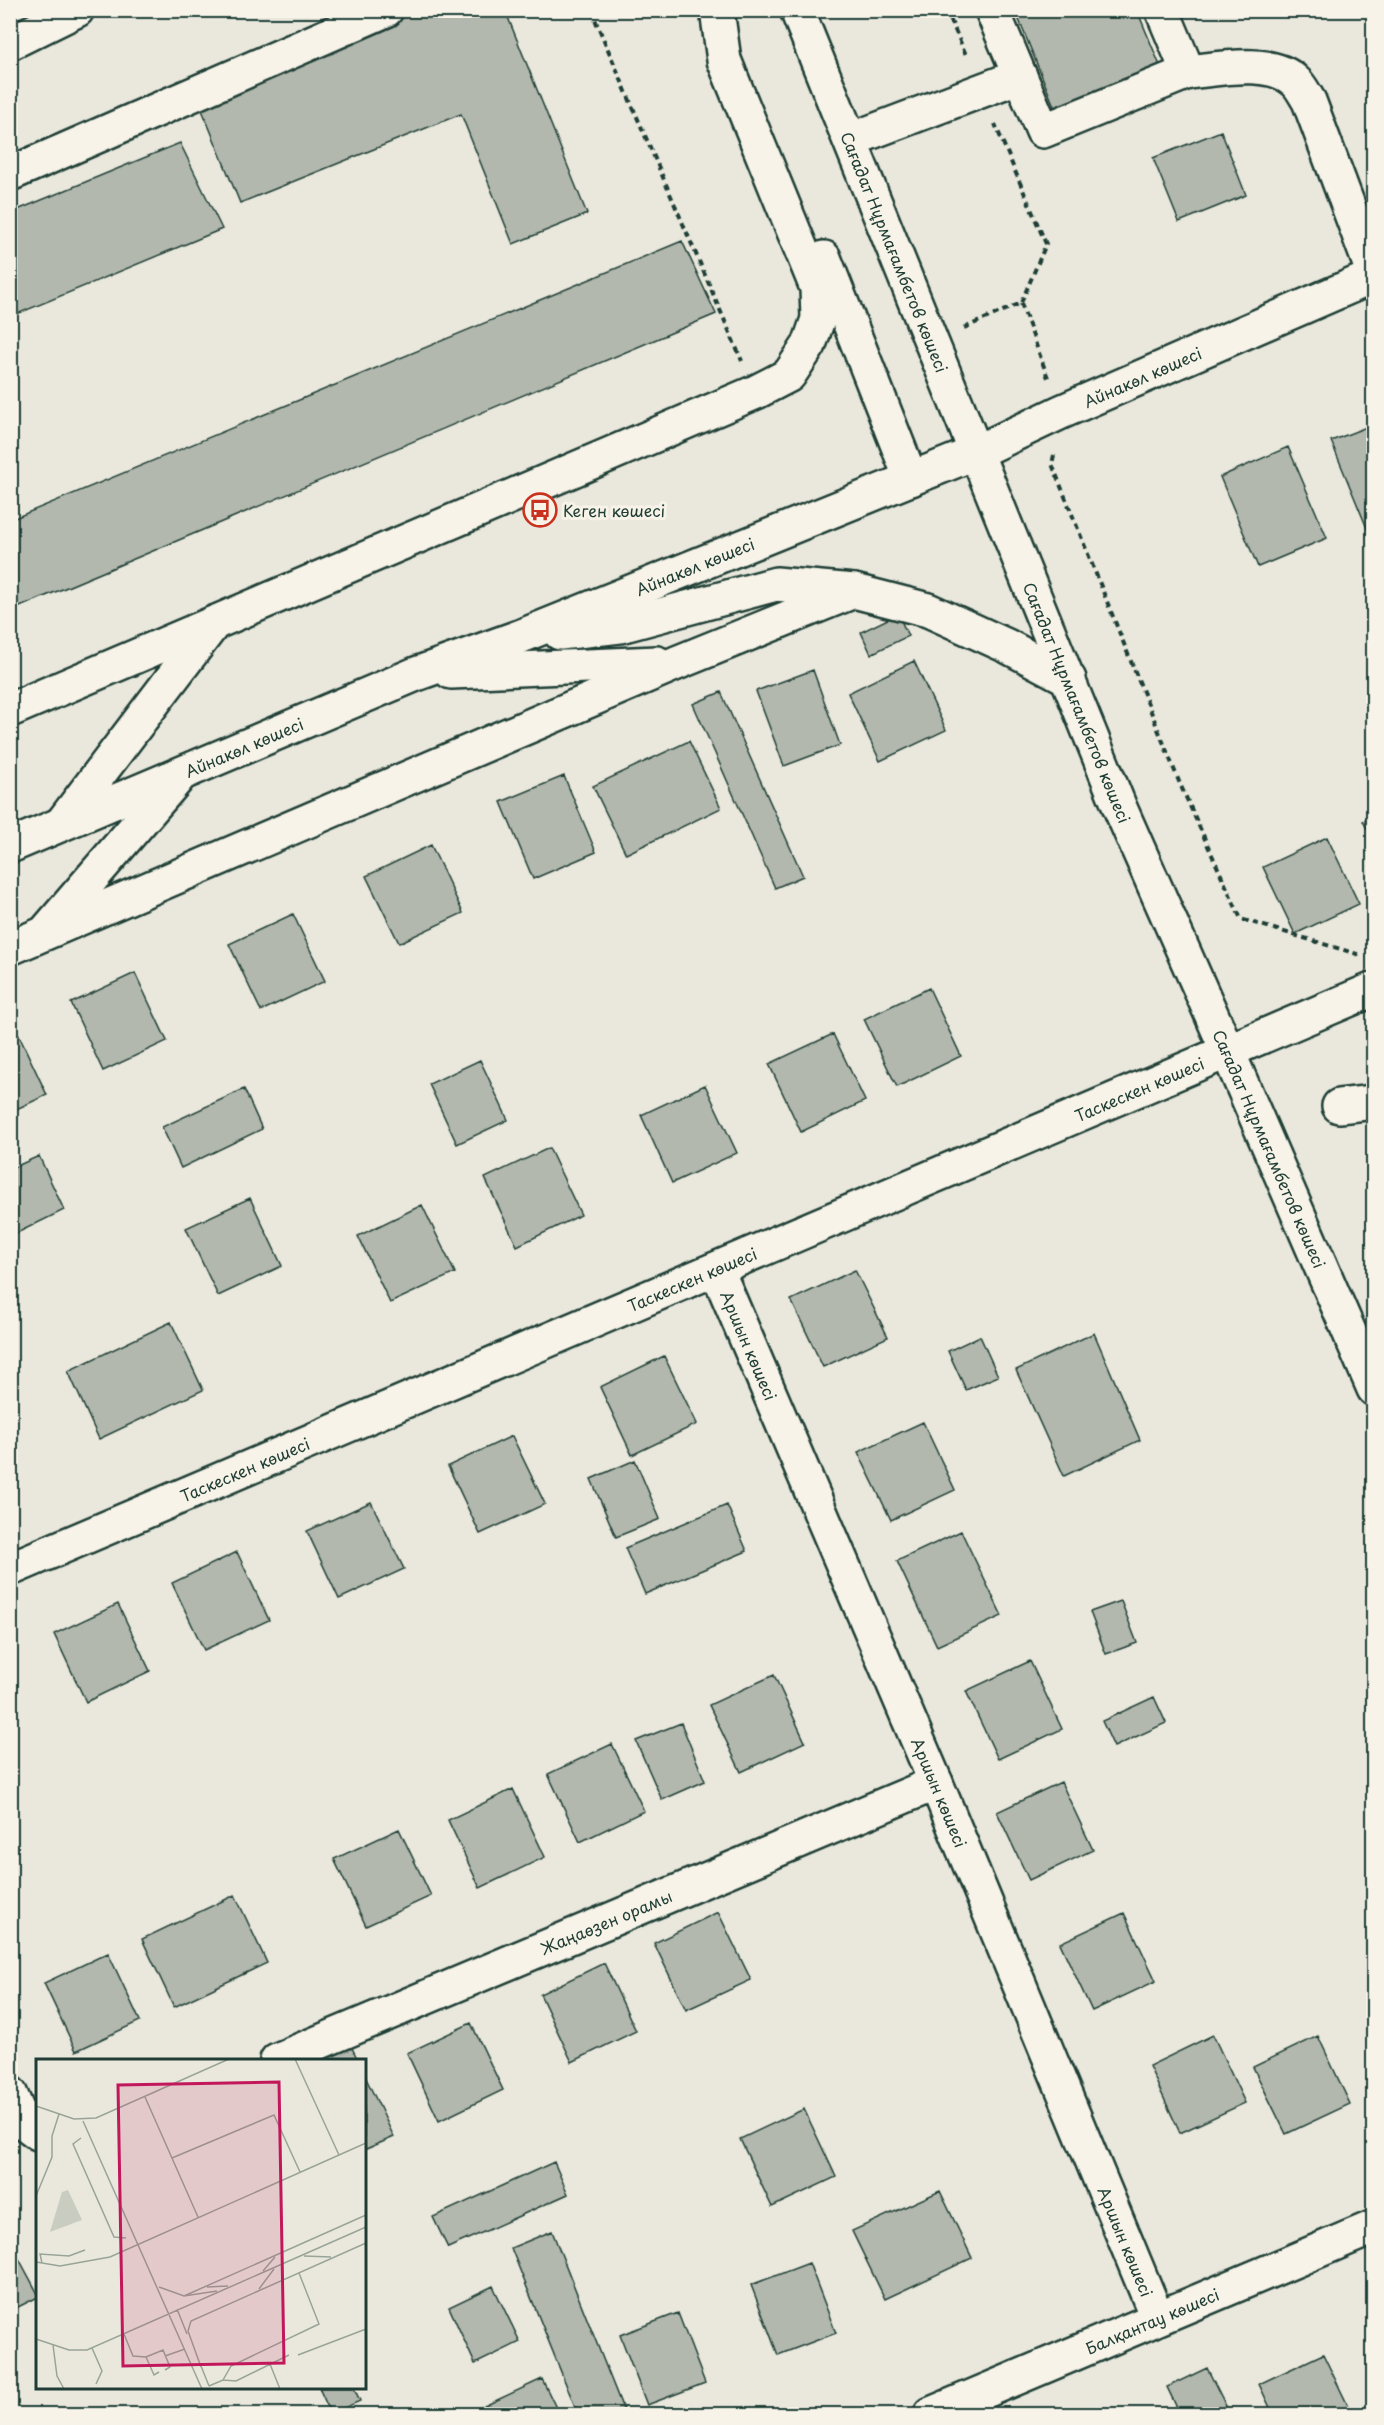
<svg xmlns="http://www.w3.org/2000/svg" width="1384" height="2425" font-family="'Playpen Sans',sans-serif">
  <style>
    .building { fill: #b2b8ae; stroke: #1f3d34; stroke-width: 1.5 }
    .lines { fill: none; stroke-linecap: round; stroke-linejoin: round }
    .minor-casing { stroke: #1f3d34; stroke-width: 38 }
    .path { stroke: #1f3d34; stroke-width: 4; stroke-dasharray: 6 4.5; stroke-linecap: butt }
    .minor { stroke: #f7f3e8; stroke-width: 33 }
    .labels { text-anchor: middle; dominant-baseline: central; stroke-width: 6; stroke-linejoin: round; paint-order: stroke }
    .street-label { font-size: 16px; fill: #1f3d34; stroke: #f7f3e8 }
    .poi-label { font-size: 16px; fill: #1f3d34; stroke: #f7f3e8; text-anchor: start }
    .inset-road { fill: none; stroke: #99a499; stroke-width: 1.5 }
    .view { fill: #c2185b; fill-opacity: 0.15; stroke: #c2185b; stroke-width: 3 }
    .inset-edge { fill: none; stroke: #1f3d34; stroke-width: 3 }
  </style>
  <rect width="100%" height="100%" fill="#eae8dd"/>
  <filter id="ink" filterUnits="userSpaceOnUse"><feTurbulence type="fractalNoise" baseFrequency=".0167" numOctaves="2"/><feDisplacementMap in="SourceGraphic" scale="12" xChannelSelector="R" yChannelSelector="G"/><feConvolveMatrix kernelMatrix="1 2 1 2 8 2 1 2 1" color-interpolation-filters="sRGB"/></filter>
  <g filter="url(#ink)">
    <path class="building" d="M422,10H505L587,214L513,244L461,114L240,203L198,100Z
      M1015,10H1137L1161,68L1056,111Z
      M1221,131L1246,195L1179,222L1153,158Z
      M180,143L222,229L10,317V213Z
      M682,241L716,314L10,611V520Z
      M1374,424V545L1331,441Z
      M1288,447L1327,538L1258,567L1220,477Z
      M898,614L908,636L871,654L861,632Z
      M914,661L946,730L880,761L848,693Z
      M813,670L840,745L784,766L756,691Z
      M721,692L803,876L775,888L693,704Z
      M689,741L721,808L626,854L593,786Z
      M564,776L596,852L533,879L501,802Z
      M1374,816V842L1363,821Z
      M1327,837L1359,904L1295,934L1263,867Z
      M431,845L463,913L399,943L366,876Z
      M293,914L325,981L261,1011L229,944Z
      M135,973L167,1041L103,1071L71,1003Z
      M929,988L961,1056L897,1087L864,1019Z
      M15,1027L47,1095L10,1112V1029Z
      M833,1034L865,1101L801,1132L769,1064Z
      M480,1060L508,1120L457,1144L429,1084Z
      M705,1085L737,1153L672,1183L641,1115Z
      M244,1089L262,1129L181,1168L162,1127Z
      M549,1148L581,1215L517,1246L485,1178Z
      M39,1156L64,1210L15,1234L10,1225V1169Z
      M250,1198L282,1266L218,1296L186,1228Z
      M422,1205L455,1273L390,1303L358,1236Z
      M855,1270L888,1337L823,1367L791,1300Z
      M171,1322L203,1390L99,1439L68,1371Z
      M1094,1333L1140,1440L1064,1476L1016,1370Z
      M980,1336L998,1376L966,1390L948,1351Z
      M664,1356L697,1424L632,1455L600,1387Z
      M923,1422L955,1490L891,1520L858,1452Z
      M512,1436L545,1504L480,1534L448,1466Z
      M635,1460L660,1519L616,1537L591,1479Z
      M371,1502L404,1569L339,1599L307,1531Z
      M727,1505L747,1551L645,1594L625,1548Z
      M961,1531L1002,1616L937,1646L897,1561Z
      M237,1552L269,1620L204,1650L172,1583Z
      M1121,1601L1137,1643L1106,1654L1090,1612Z
      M118,1604L150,1671L86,1702L54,1634Z
      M1030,1661L1062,1729L998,1759L966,1691Z
      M774,1675L805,1742L741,1772L709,1705Z
      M1154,1697L1166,1723L1114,1747L1102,1721Z
      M681,1723L705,1781L662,1800L636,1741Z
      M612,1744L644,1811L580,1842L548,1774Z
      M1061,1782L1093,1850L1029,1880L997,1812Z
      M513,1789L545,1857L480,1888L448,1820Z
      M399,1829L431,1896L366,1926L334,1859Z
      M235,1895L267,1963L174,2007L142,1939Z
      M718,1912L751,1980L686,2010L654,1943Z
      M1124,1913L1156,1981L1092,2011L1060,1943Z
      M108,1953L140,2021L76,2051L44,1983Z
      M604,1963L636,2031L572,2062L540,1994Z
      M471,2023L503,2090L439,2121L407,2053Z
      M1213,2035L1245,2103L1180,2133L1149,2066Z
      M1318,2036L1350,2104L1286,2134L1253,2067Z
      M351,2046L358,2060H326L325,2059Z
      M364,2074L394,2137L366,2149L364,2147Z
      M804,2109L836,2177L772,2207L740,2139Z
      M554,2162L568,2194L448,2248L433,2217Z
      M940,2191L972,2258L885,2299L852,2231Z
      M552,2231L625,2414H578L511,2248Z
      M10,2242L38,2294V2297L10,2311Z
      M809,2263L836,2333L778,2355L751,2285Z
      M493,2286L520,2342L475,2364L449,2307Z
      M678,2313L705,2383L647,2405L620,2335Z
      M1323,2354L1352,2414H1273L1259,2384Z
      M1207,2368L1230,2414H1180L1167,2387Z
      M542,2379L559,2414H480L478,2409Z
      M319,2388H354L360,2401L331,2414Z"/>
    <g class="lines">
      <defs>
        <g id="minor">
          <path id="s1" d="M797,10L1120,808L1228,1052L1374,1389"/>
          <path d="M992,10L1043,131L1188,72L1162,10"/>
          <path d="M10,43L77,10"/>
          <path d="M1188,72C1218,69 1271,58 1295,81C1301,86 1305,95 1309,101L1374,275"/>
          <path d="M850,140L1020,76"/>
          <path d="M10,174L386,10"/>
          <path d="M824,258L911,479"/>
          <path d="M560,633L620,626L776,584L854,591L928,610L1007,646L1069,679"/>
          <path d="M451,672L657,663"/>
          <path d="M10,710L756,392L789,375L809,345L818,319L817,288L724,60L717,10"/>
          <path d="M62,823L214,623"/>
          <path id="s2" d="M10,846L416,674L519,637L977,452L1061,412L1374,276"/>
          <path d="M48,929L177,779"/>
          <path d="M10,948L679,662L854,591"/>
          <path d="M1339,1106L1374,1102"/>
          <path id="s3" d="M717,1270L936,1783L1157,2317"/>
          <path id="s4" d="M10,1569L1374,989"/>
          <path id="s5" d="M277,2060L936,1783"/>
          <path d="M10,2093L22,2121L38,2133"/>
          <path id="s6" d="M931,2414L1374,2227"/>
        </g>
      </defs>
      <use href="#minor" class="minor-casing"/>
      <path class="path" d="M591,10L742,361
        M946,10L967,57
        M1021,303L1048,378
        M964,328L1021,303L1046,244L995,124
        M1054,455L1052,464L1180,784L1241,919L1357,954L1358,957"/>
      <use href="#minor" class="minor"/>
    </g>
  </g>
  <defs>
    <symbol id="bus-ring" viewBox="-11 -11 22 22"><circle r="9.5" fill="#f7f3e8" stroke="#c8321e" stroke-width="1.5"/><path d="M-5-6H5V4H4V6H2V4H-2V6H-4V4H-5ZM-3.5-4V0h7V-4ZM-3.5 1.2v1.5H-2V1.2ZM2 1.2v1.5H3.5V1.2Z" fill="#c8321e"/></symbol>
  </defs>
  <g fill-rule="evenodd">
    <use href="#bus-ring" x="521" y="491" width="38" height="38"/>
  </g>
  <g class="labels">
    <g class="street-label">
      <text stroke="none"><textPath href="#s1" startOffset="261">Сағадат Нұрмағамбетов көшесі</textPath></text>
      <text stroke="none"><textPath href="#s2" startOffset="1226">Айнакөл көшесі</textPath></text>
      <text stroke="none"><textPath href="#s2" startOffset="740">Айнакөл көшесі</textPath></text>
      <text stroke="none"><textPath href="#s1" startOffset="747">Сағадат Нұрмағамбетов көшесі</textPath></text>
      <text stroke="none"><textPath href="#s2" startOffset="254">Айнакөл көшесі</textPath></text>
      <text stroke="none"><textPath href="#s4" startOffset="1227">Таскескен көшесі</textPath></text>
      <text stroke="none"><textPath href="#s1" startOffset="1233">Сағадат Нұрмағамбетов көшесі</textPath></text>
      <text stroke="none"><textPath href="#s4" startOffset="741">Таскескен көшесі</textPath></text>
      <text stroke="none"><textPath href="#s3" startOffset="82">Аршын көшесі</textPath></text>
      <text stroke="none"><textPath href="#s4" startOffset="255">Таскескен көшесі</textPath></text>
      <text stroke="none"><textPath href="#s3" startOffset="568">Аршын көшесі</textPath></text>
      <text stroke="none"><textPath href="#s5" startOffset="357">Жаңаөзен орамы</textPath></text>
      <text stroke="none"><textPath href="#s3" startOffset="1054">Аршын көшесі</textPath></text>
      <text stroke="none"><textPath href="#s6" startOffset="240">Балқантау көшесі</textPath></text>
    </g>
    <g class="poi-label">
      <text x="563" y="510">Кеген көшесі</text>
    </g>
  </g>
  <g transform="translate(36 2059)">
    <rect width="330" height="330" fill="#eae8dd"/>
    <path d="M32,131L46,161L14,173L26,133Z" fill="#c8ccc1"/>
    <path class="inset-road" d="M259,0L303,96M109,38L162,158M0,47L38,60L60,59L193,0M47,62L166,330M45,79L37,85L78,178L90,179M136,99L238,56L264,113M0,137L16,98V77L23,55M268,197L295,198M0,203L24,207L74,198L330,84M6,204L4,195L33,197L49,191M227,212L239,198M123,228L148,237L181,232M171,228L192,227M223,230L238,210M148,237L330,156M141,250L151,275M88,275L97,297L110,298M0,280L33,291H51L330,168M17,286L21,317L28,330M56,289L66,312L60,325M262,296L330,270M129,297L149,290M234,305L244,330M165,307L173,327M165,308L152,272L155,262L330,184M123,313L118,316L110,298L127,291L134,308L129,311M187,321L195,307L283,265L263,214M173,327L187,321L200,322L253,296"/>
    <path class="view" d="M243,23L248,304L87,307L82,26Z"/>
    <rect width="330" height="330" class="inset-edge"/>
  </g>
  <rect width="1384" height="2425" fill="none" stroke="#f7f3e8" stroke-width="36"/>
  <rect x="18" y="18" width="1348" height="2389" fill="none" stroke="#1f3d34" stroke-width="2" filter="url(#ink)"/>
</svg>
